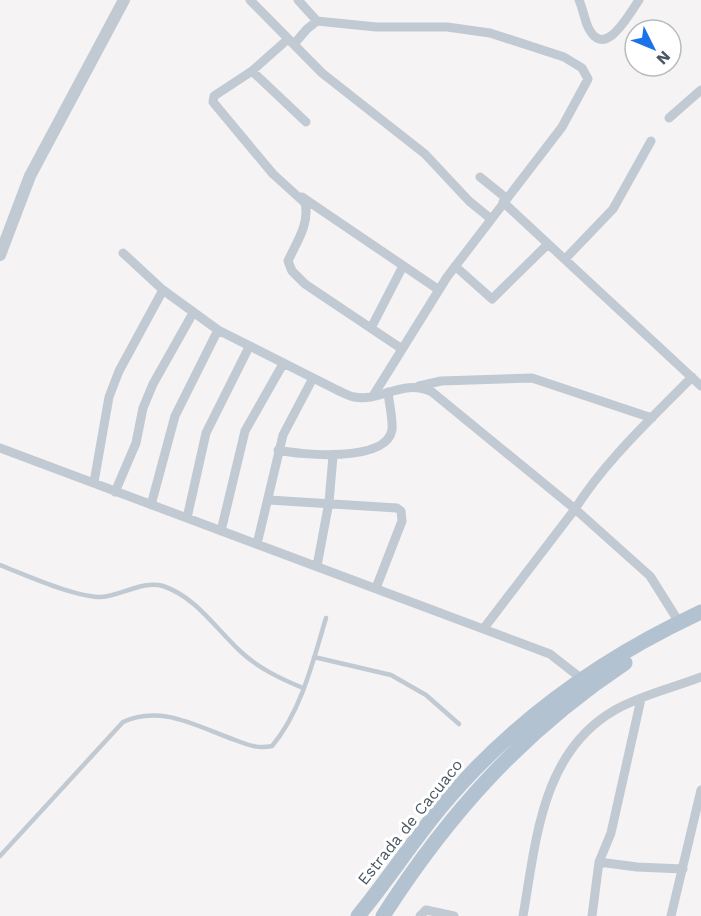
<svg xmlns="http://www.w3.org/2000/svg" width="701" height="916" font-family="'Work Sans',sans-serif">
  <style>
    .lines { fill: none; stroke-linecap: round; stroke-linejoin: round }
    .service { stroke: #c1cad2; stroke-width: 4.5 }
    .minor { stroke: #c1cad2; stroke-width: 9 }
    .tertiary { stroke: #c1cad2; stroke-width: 12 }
    .primary { stroke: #b3c2d1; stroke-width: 15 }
    .labels { text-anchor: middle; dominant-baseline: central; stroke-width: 6; stroke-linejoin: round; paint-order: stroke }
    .street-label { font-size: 16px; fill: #4a5661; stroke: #fff }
  </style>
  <rect width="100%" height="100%" fill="#f5f3f3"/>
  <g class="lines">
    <path class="service" d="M0,565C26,575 74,597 101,597C121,596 143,580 163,586C196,597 216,629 240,651C258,668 279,678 303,688
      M314,657L391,675L426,695L459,724
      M0,856L123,722C161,704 198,727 235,740C248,745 258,749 272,746C301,712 313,661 326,618"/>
    <path class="minor" d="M250,0L322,73L425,154L469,201L491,219
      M298,0L317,21
      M579,0C583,9 584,18 588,27C604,61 628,16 639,0
      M288,39L252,71L214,96L213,102L273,174L305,203C310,224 296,243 288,261L292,271L305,284L402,349
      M294,44L307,29L317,21L376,27H447L490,33L564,57L582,68L588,79L562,127L447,277L373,396
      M252,71L306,122
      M669,118L701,90
      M480,177L506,198
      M302,197L439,290
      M503,202L701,386
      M123,253L163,290L218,330L337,390C342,392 348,396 354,397C383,402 402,378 432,392L575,509L484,628
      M565,259L613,209L651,141
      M455,266L492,299L548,244
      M371,328L403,266
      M419,386L441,381L532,378L652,418
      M0,448L550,654L582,679
      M278,450C300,455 386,463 392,430C393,418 389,403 388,392
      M94,482L109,397L119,371L163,290
      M115,492L136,443L143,408L153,384L193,313
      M269,500L397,508L401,511L402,521L376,588
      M151,505L175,416L218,330
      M187,518L206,433L249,347
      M221,531L245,431L283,364
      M257,544L283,435L313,378
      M317,566L329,502L333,456
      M679,622L650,576L575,509C606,460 651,419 692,377
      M599,862L637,867L683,869
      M420,916L426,910L454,916
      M523,916C536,842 541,752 615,710C641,695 673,688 701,677
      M592,916L599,862L611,833L641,699
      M671,916L701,790"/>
    <path class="tertiary" d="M0,255L30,176L124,0"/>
    <path class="primary" d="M358,916C387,881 412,842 441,807C511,723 602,658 701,612
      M383,916C449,813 523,731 625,663"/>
  </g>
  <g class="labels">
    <g class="street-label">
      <text transform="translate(410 822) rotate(-51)">Estrada de Cacuaco</text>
    </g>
  </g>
  <g transform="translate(653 48) rotate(133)"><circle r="28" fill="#ffffff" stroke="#b7bbc0" stroke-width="1.5"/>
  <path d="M0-4.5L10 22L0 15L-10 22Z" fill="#1a73e8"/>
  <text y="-9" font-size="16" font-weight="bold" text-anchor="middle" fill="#4a5661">N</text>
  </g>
</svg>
